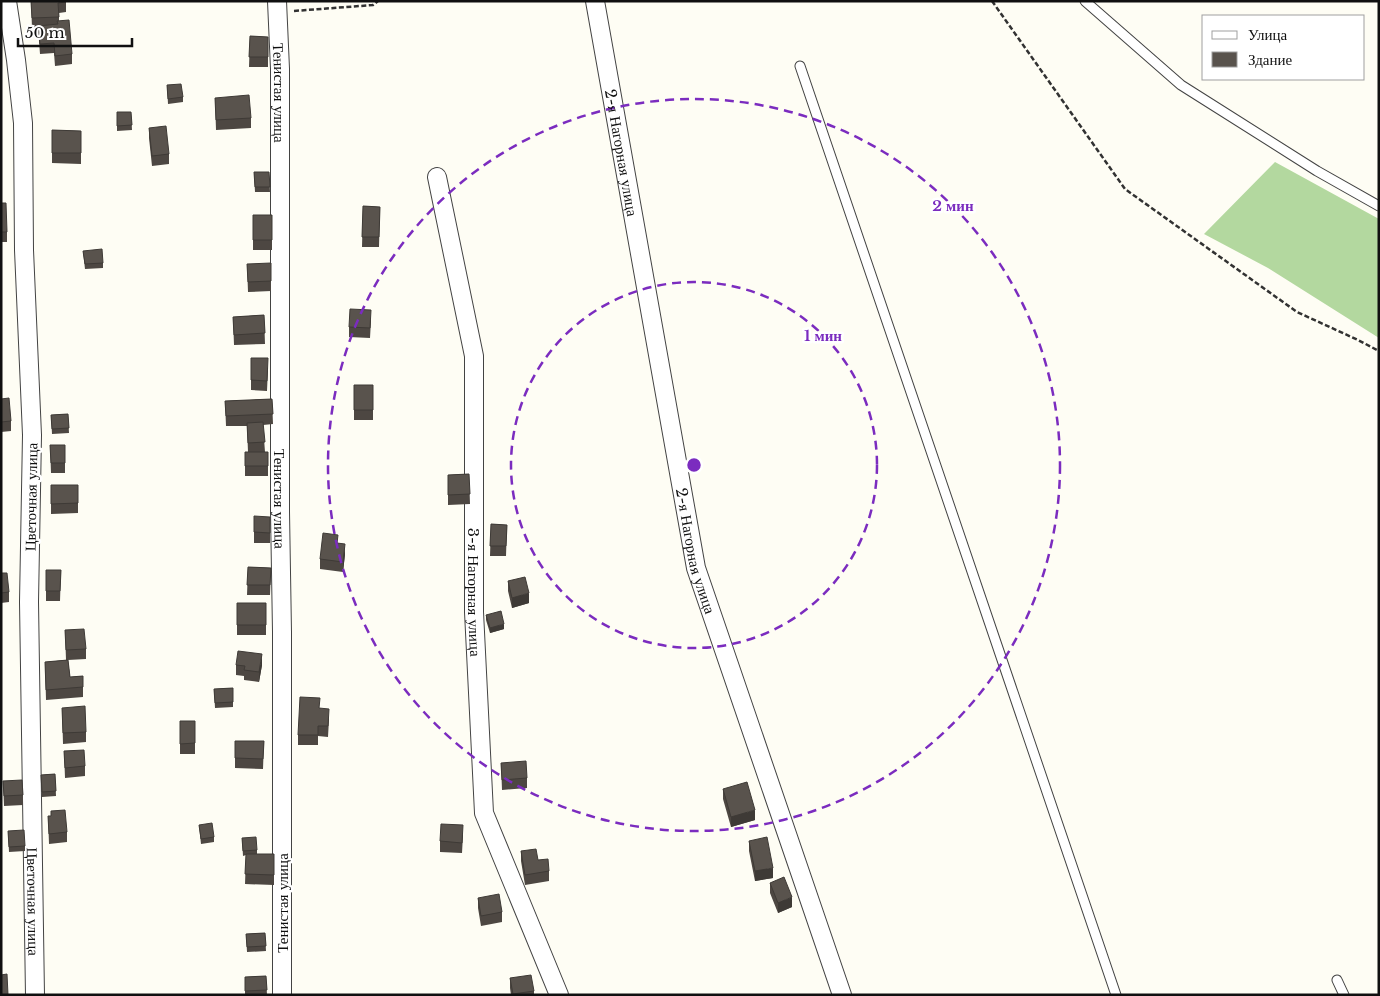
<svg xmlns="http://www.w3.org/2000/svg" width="1380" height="996" font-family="'Libre Baskerville',serif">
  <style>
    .forest { fill: #b3d89f }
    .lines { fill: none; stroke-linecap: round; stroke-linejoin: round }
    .lane-casing { stroke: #434343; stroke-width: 11 }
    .street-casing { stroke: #434343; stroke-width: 20 }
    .path { stroke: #323232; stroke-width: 2.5; stroke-dasharray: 5 2.5; stroke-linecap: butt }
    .lane { stroke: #fff; stroke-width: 9 }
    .street { stroke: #fff; stroke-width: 18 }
    .wall { fill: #4d4742 }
    .shaded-wall { fill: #3e3a36 }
    .building { fill: #59534d; stroke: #3e3a36 }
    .ring { fill: none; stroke: #7b2cbf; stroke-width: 2.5; stroke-dasharray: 9 6 }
    .labels { text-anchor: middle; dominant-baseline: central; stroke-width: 5; stroke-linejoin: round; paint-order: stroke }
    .street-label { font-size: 15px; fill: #101010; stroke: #fff }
    .centre { fill: #7b2cbf; stroke: #fff; stroke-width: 2.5 }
    .ring-label { font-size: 15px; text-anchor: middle; font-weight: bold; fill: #7b2cbf; stroke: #fff; stroke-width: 5; stroke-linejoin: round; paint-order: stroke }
  </style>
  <rect width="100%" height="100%" fill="#fefdf4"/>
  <path class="forest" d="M1275,162L1379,219V338L1268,268L1204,234Z"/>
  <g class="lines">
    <defs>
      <path id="lane" d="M1085,1L1181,85L1317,171L1379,206
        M800,66L1116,995
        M1337,980L1344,995"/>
      <g id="street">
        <path id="s1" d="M7,1L16,60L23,123L24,250L32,435L29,602L35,995"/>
        <path id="s2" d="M277,1L280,69V512L282,632V995"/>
        <path id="s3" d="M595,1L696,568L842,995"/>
        <path id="s4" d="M437,177L474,356V612L484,813L559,995"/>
      </g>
    </defs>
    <use href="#lane" class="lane-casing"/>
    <use href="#street" class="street-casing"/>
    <path class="path" d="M992,1L1125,189L1297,312L1358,340L1379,351
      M294,11L373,5L378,1"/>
    <use href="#lane" class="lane"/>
    <use href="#street" class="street"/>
  </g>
  <path class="wall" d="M31,1H66V12L59,13V21L72,54V64L55,66L54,53L40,54L38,28H32Z
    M250,36L268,37V67H249Z
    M167,85L183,97V102L168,104Z
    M215,98L251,118V128L216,130Z
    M117,112H131L132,130L117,131Z
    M149,128L169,154V164L152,166L149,138Z
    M52,130L81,131V164L52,163Z
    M254,172H269L270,192H255Z
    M1,203L7,232V242H1Z
    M363,206L380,207L379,247H362Z
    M253,215H272V250H253Z
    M83,251L103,263V268L85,269Z
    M247,264L271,281V291L248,292Z
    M264,315L265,344L234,345L233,317Z
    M371,320L370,338L349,337V327Z
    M251,358L268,368L267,391L251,390Z
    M354,385H373V420H354Z
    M1,399L11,421V431L1,432Z
    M272,399L273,424L263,425L265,452H257H268V476H245V452H248L247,426H226L225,401Z
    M68,414L69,433L52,434L51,415Z
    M50,445H65V473H51Z
    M469,474L470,504L448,505V475Z
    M51,485H78V513L51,514Z
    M270,517V543H254V532Z
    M491,524L507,525L506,556H490Z
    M338,543L345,554L343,572L320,569V559Z
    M248,567L271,568L270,595H247Z
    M46,570H61L60,601H46Z
    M1,573L9,592V602L1,603Z
    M508,581L529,603L512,608L508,591Z
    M237,603H266V635H237Z
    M486,615L504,629L490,633L486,620Z
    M65,630L86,649V659L68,660L70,677L83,676V697L46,700L45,662L66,660Z
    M236,665H262L259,682L244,680V676L236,675Z
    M233,688V707L215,708L214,689Z
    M62,708L86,732V742L63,744Z
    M320,708L329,719L328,737L318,736V745H298V735Z
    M180,721L195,743V754H180Z
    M264,741L263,769L235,768V758Z
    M64,751L85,766V776L65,778Z
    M501,763L527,778V788L502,790Z
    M55,774L56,796L42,797L41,775Z
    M3,781L23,795V805L4,806Z
    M723,789L755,820L731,827L723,799Z
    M48,816L67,832V842L49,844Z
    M199,825L214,837V842L201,844Z
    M8,831L25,846V851L9,852Z
    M463,835L462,853L440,852V841Z
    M242,838L257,850V854H274V885L245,884L246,855L243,856Z
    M749,841L773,878L755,881L749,851Z
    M521,851L538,860L549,871V881L525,885L521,861Z
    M770,883L792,907L778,913L770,893Z
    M478,898L502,912V922L481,926L478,908Z
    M265,933L266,951L247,952L246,934Z
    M266,976L267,995H245V977Z
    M510,978L534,991V995H511L510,988Z"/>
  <path class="shaded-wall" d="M345,544V554L343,572V562Z
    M529,593V603L512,608V598Z
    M504,624V629L490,633V628Z
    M262,654V665L259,682V672Z
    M755,810V820L731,827V817Z
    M773,868V878L755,881V871Z
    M792,897V907L778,913V903Z"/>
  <path class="building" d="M31,1H66V2L58,3L59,17L32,18Z
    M69,20L72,54L55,56L54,43L40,44L38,26L58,24L57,21Z
    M250,36L268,37V57H249Z
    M181,84L183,97L168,99L167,85Z
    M249,95L251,118L216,120L215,98Z
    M117,112H131L132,125L117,126Z
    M166,126L169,154L152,156L149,128Z
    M52,130L81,131V153H52Z
    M254,172H269L270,187H255Z
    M1,203H6L7,232H1Z
    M363,206L380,207L379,237H362Z
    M253,215H272V240H253Z
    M102,249L103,263L85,264L83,251Z
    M271,263V281L248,282L247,264Z
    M350,309L371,310L370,328L349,327Z
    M264,315L265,333L234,335L233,317Z
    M251,358H268L267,381L251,380Z
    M354,385H373V410H354Z
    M9,398L11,421L1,422V399Z
    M272,399L273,414L226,416L225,401Z
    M68,414L69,428L52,429L51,415Z
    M263,422L265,442L248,443L247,423Z
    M50,445H65V463H51Z
    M245,452H268V466H245Z
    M469,474L470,494L448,495V475Z
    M51,485H78V503L51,504Z
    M254,516L270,517V533L254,532Z
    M491,524L507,525L506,546H490Z
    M323,533L338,535L337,543L345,544L343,562L320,559Z
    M248,567L271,568L270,585H247Z
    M46,570H61L60,591H46Z
    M1,573H7L9,592L1,593Z
    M525,577L529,593L512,598L508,581Z
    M237,603H266V625H237Z
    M501,611L504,624L490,628L486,615Z
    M84,629L86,649L66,650L65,630Z
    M238,651L262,654L259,672L244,670L245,666L236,665Z
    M68,660L70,677L83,676V687L46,690L45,662Z
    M233,688V702L215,703L214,689Z
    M300,697L320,698L319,708L329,709L328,726H318V735H298Z
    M85,706L86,732L63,733L62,708Z
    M180,721H195V743L180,744Z
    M235,741H264L263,759L235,758Z
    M84,750L85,766L65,768L64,751Z
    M526,761L527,778L502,780L501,763Z
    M55,774L56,791L42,792L41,775Z
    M22,780L23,795L4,796L3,781Z
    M747,782L755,810L731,817L723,789Z
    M65,810L67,832L49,834L48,816H51V811Z
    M212,823L214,837L201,839L199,825Z
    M441,824L463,825L462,843L440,841Z
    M24,830L25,846L9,847L8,831Z
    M256,837L257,850L243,851L242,838Z
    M767,837L773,868L755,871L749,841Z
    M536,849L538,860L548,859L549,871L525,875L521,851Z
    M246,854H274V875L245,874Z
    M784,877L792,897L778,903L770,883Z
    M499,894L502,912L481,916L478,898Z
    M265,933L266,946L247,947L246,934Z
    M7,974L8,995H1V975Z
    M531,975L534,991L513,994L510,978Z
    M266,976L267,990L245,991V977Z"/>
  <g class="ring">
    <circle cx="694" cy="465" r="183"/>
    <circle cx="694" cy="465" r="366"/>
  </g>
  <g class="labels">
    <g class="street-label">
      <text stroke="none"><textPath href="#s2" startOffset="92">Тенистая улица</textPath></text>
      <text stroke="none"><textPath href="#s3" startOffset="154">2-я Нагорная улица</textPath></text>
      <text transform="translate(31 497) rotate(-89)">Цветочная улица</text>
      <text stroke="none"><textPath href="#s2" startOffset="498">Тенистая улица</textPath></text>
      <text stroke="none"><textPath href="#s3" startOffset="559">2-я Нагорная улица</textPath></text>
      <text stroke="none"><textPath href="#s4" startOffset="419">3-я Нагорная улица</textPath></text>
      <text stroke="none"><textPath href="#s1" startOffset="902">Цветочная улица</textPath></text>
      <text transform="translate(282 903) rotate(-90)">Тенистая улица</text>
    </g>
  </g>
  <circle cx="694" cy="465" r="8" class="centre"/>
  <g class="ring-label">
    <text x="953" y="211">2 мин</text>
    <text x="823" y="341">1 мин</text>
  </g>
  <rect width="1380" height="996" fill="none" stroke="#101010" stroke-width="5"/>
  <rect x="1202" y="15" width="162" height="65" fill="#ffffff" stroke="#9f9f9f"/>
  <rect x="1212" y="31" width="25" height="8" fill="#ffffff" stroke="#9f9f9f"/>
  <text x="1248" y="40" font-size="15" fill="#101010">Улица</text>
  <rect x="1212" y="52" width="25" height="15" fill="#59534d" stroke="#9f9f9f"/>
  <text x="1248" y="65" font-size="15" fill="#101010">Здание</text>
  <path d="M18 38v8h114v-8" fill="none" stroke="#101010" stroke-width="2.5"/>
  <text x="25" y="38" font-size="15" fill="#101010" stroke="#ffffff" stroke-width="4" paint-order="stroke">50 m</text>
</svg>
